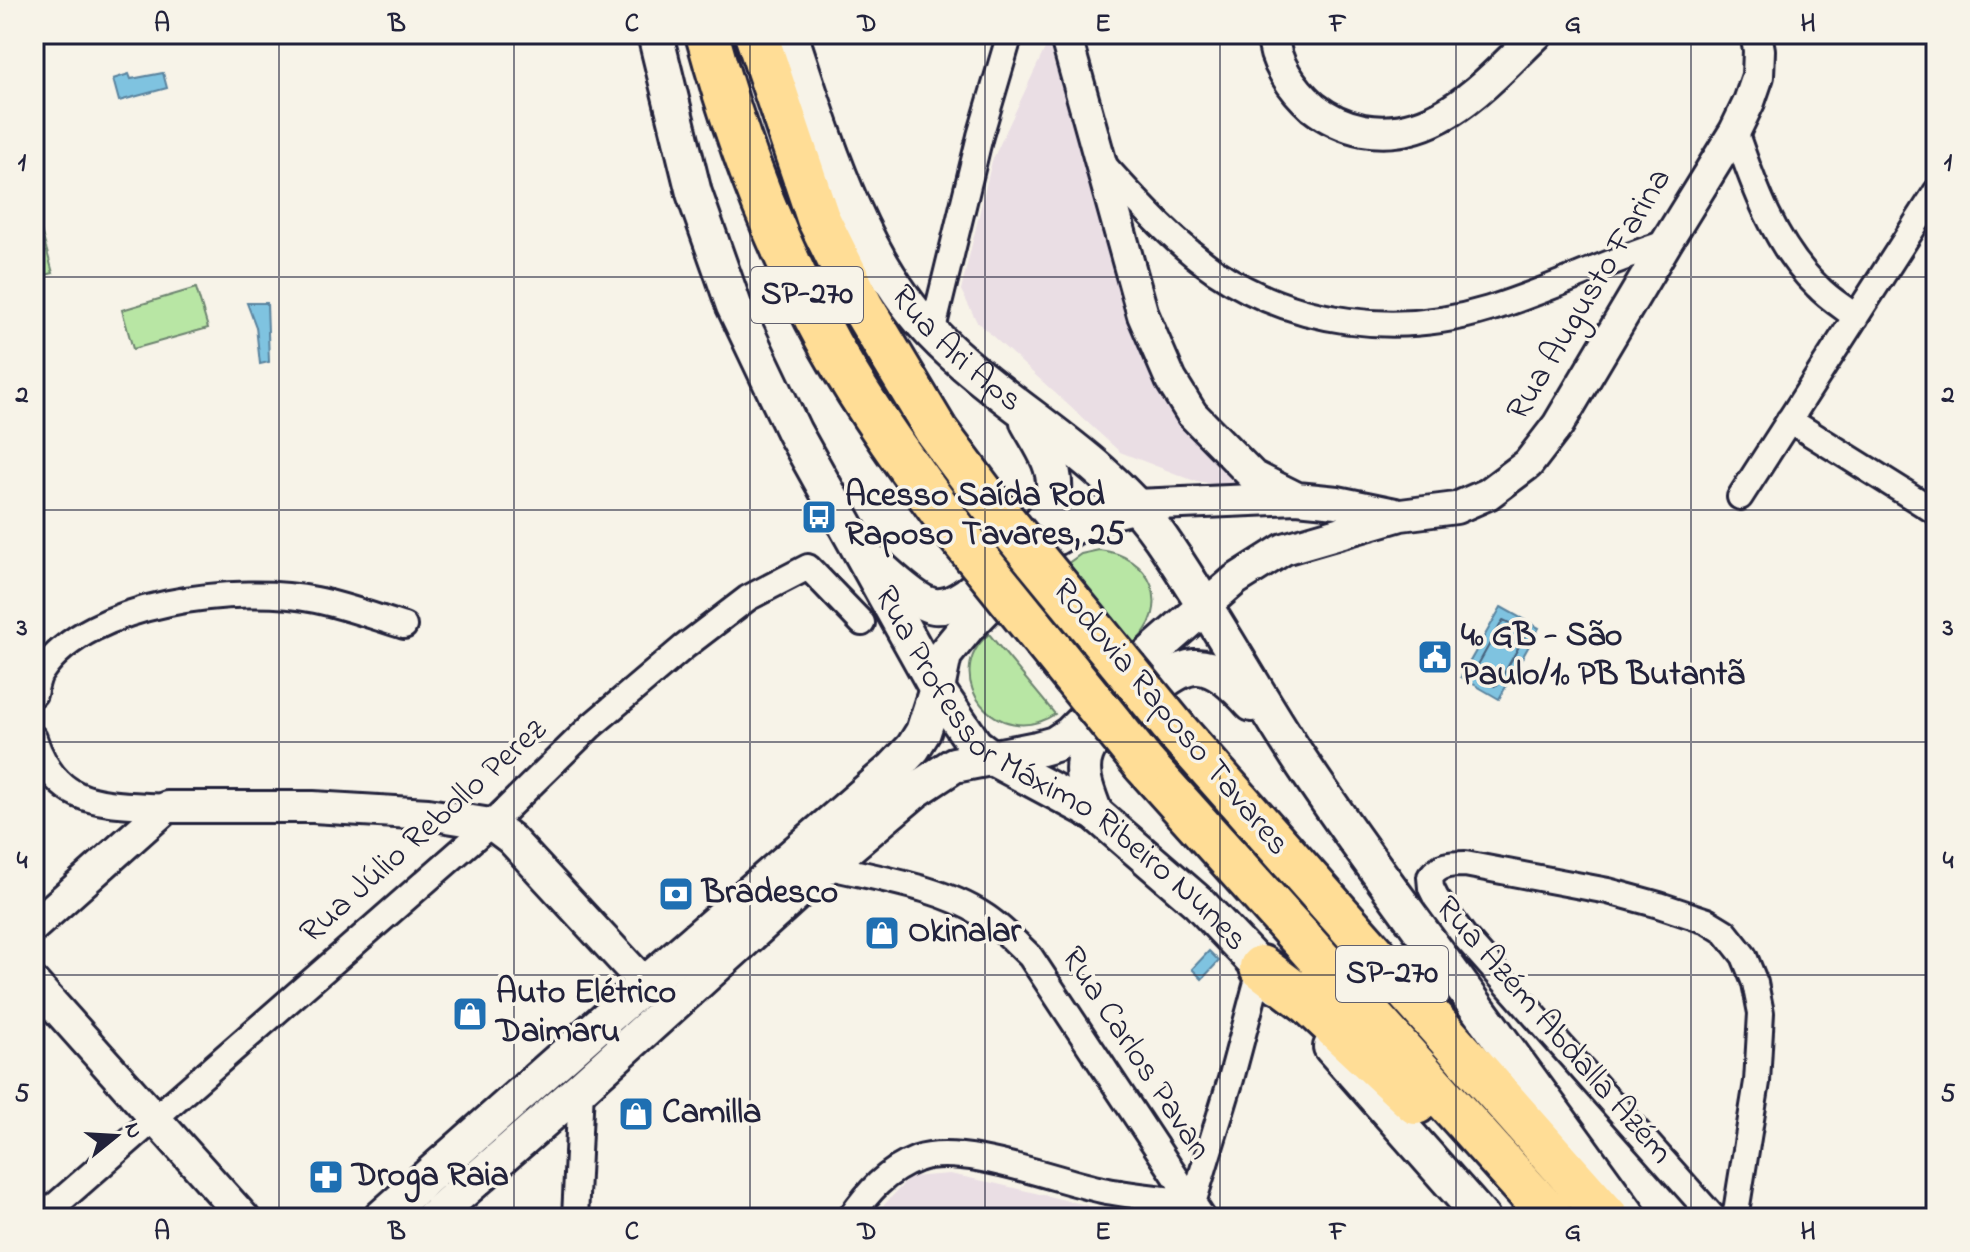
<svg xmlns="http://www.w3.org/2000/svg" width="1970" height="1252" font-family="'Indie Flower',sans-serif">
  <style>
    .built { fill: #eadee4 }
    .green { fill: #b8e6a4; stroke: #6d8470; stroke-width: 2 }
    .water { fill: #7fc3e0; stroke: #5a839e; stroke-width: 2 }
    .lines { fill: none; stroke-linecap: round; stroke-linejoin: round }
    .shore { stroke: #47627d; stroke-width: 2 }
    .minor-casing { stroke: #22223b; stroke-width: 30 }
    .tertiary-casing { stroke: #22223b; stroke-width: 36 }
    .secondary-casing { stroke: #22223b; stroke-width: 40 }
    .motorway-casing { stroke: #22223b; stroke-width: 48 }
    .minor { stroke: #f7f3e8; stroke-width: 24 }
    .tertiary { stroke: #f7f3e8; stroke-width: 30 }
    .secondary { stroke: #f7f3e8; stroke-width: 34 }
    .motorway { stroke: #ffdd96; stroke-width: 42 }
    .motorway-bridge-casing { stroke: #22223b; stroke-width: 48; stroke-linecap: butt }
    .motorway-bridge { stroke: #ffdd96; stroke-width: 42 }
    .grid { fill: none; stroke: #22223b; stroke-width: 2; stroke-opacity: 0.55 }
    .labels { text-anchor: middle; dominant-baseline: central; stroke-width: 7; stroke-linejoin: round; paint-order: stroke }
    .shield { fill: #f7f3e8; stroke: #62616f; stroke-width: 2 }
    .shield-label { font-size: 32px; font-weight: bold; fill: #22223b }
    .street-label { font-size: 34px; fill: #22223b; stroke: #f7f3e8 }
    .poi-label { font-size: 34px; font-weight: bold; fill: #22223b; stroke: #f7f3e8; text-anchor: start }
    .neatline { fill: none; stroke: #22223b; stroke-width: 3 }
    .grid-label { font-size: 26px; text-anchor: middle; font-weight: bold; fill: #22223b }
  </style>
  <rect width="100%" height="100%" fill="#f7f3e8"/>
  <filter id="ink" filterUnits="userSpaceOnUse"><feTurbulence type="fractalNoise" baseFrequency=".0125" numOctaves="2"/><feDisplacementMap in="SourceGraphic" scale="16" xChannelSelector="R" yChannelSelector="G"/><feConvolveMatrix kernelMatrix="1 2 1 2 8 2 1 2 1" color-interpolation-filters="sRGB"/></filter>
  <g filter="url(#ink)">
    <path class="built" d="M1048,42L1100,218L1136,317L1255,486H1222L1192,480L1120,452L977,322L961,290L992,161Z
      M950,1174L993,1183L1140,1218H872L910,1177Z"/>
    <path class="green" d="M34,205L53,273L34,278Z
      M196,288L208,328L133,349L122,310Z
      M1099,550C1151,555 1175,607 1133,644L1067,564L1081,554Z
      M989,634L1055,714C997,752 938,677 989,634Z"/>
    <path class="water" d="M163,73L167,88L119,101L113,79L129,74L131,79Z
      M247,303H267L269,362L260,364L256,327Z
      M1501,607L1539,628L1499,699L1461,677Z
      M1209,951L1219,961L1202,979L1192,969Z"/>
    <g class="lines">
      <path class="shore" d="M1503,620L1524,630L1526,634L1498,684L1494,686L1475,676L1474,672Z"/>
      <defs>
        <path id="minor" d="M1735,131C1753,184 1775,246 1817,286C1828,298 1843,307 1856,317
          M1101,162C1136,200 1172,241 1215,271C1295,325 1398,337 1489,309C1548,291 1605,262 1666,243
          M932,333L980,136L1010,34
          M1789,420L1936,512
          M1740,497L1936,192
          M34,694C36,687 37,677 42,671C89,601 240,584 316,600C346,606 375,617 404,626
          M34,738C57,809 103,803 167,807
          M826,866C875,878 941,887 983,915C1001,926 1015,942 1030,956L1203,1218
          M41,1218L491,824L591,726L684,647L748,598L808,567L862,623
          M575,1218L581,1088
          M850,1218C868,1192 886,1171 917,1159C962,1143 1055,1180 1102,1190C1132,1196 1163,1198 1193,1203L1231,1079L1261,967
          M1714,1218L1464,936L1436,898L1431,888L1430,877C1440,864 1450,864 1465,864L1608,891L1659,905L1707,921L1725,932L1744,956L1755,983L1761,1013L1757,1082L1735,1218"/>
        <path id="tertiary" d="M1065,34L1143,315L1171,380L1192,414L1253,476L1297,498
          M1273,34C1273,62 1293,89 1313,107C1327,118 1346,127 1363,130C1438,143 1488,81 1537,34
          M1136,505L1297,498L1337,502L1395,514
          M1206,605L1235,580L1284,549L1401,515L1456,508L1488,494L1528,464L1558,425L1666,243L1735,131L1749,102L1758,76L1759,50L1756,34
          M34,926L167,807H313L428,814L491,824L511,839L645,984
          M34,983L244,1218"/>
        <g id="secondary">
          <path id="s1" d="M655,34L694,193L734,306L794,432L937,689L975,745L992,758L1095,813L1199,903L1278,986"/>
          <path id="s2" d="M790,34C823,132 858,255 931,332C1002,407 1102,452 1161,538C1210,609 1251,685 1298,757C1344,827 1394,894 1443,961C1506,1047 1568,1132 1630,1218"/>
          <path d="M874,563C888,575 917,604 934,606C944,607 955,603 964,597C978,588 1044,523 1050,509C1052,504 1053,496 1054,490C1056,464 1040,444 1028,422"/>
          <path d="M1095,813C1088,794 1078,773 1086,753C1093,734 1115,721 1130,709C1183,665 1199,644 1252,704"/>
          <path d="M1331,1047L1482,1218"/>
          <path d="M381,1218L645,984L894,768L913,748L923,732L937,689L944,655L967,627L1050,541L1080,523L1105,513L1136,505"/>
          <path d="M432,1218L581,1088L826,866L916,790L954,765L1037,749L1055,744L1070,734L1150,654L1206,605"/>
        </g>
        <path id="motorway" d="M707,34C736,140 777,248 830,345C867,411 911,471 956,532
          M756,34L818,218L862,307L937,432L996,511
          M1176,730L1608,1218
          M1144,764L1552,1218
          M1261,967L1309,1003L1416,1103"/>
      </defs>
      <use href="#minor" class="minor-casing"/>
      <use href="#tertiary" class="tertiary-casing"/>
      <use href="#secondary" class="secondary-casing"/>
      <use href="#motorway" class="motorway-casing"/>
      <use href="#minor" class="minor"/>
      <use href="#tertiary" class="tertiary"/>
      <use href="#secondary" class="secondary"/>
      <use href="#motorway" class="motorway"/>
      <defs>
        <path id="motorway-bridge" d="M996,511L1176,730
          M956,532L1144,764"/>
      </defs>
      <use href="#motorway-bridge" class="motorway-bridge-casing"/>
      <use href="#motorway-bridge" class="motorway-bridge"/>
    </g>
  </g>
  <path class="grid" d="M279,34V1218M514,34V1218M750,34V1218M985,34V1218M1220,34V1218M1456,34V1218M1691,34V1218M34,277H1936M34,510H1936M34,742H1936M34,975H1936"/>
  <defs>
    <symbol id="bus-square" viewBox="-11 -11 22 22"><rect x="-9" y="-9" width="18" height="18" rx="4" fill="#1f6fb2" stroke="#f7f3e8"/><path d="M-5-6H5V4H4V6H2V4H-2V6H-4V4H-5ZM-3.5-4V0h7V-4ZM-3.5 1.2v1.5H-2V1.2ZM2 1.2v1.5H3.5V1.2Z" fill="#fff"/></symbol>
    <symbol id="civic-square" viewBox="-11 -11 22 22"><rect x="-9" y="-9" width="18" height="18" rx="4" fill="#1f6fb2" stroke="#f7f3e8"/><path d="M-.6-6.5H3V-4.5H.6V-3L4-1V1h2V6H-6V1h2V-1L-.6-3ZM-1.2 2.5V6h2.4V2.5Z" fill="#fff"/></symbol>
    <symbol id="bank-square" viewBox="-11 -11 22 22"><rect x="-9" y="-9" width="18" height="18" rx="4" fill="#1f6fb2" stroke="#f7f3e8"/><path d="M-6-4H6V4H-6ZM0-2.3a2.3 2.3 0 1 0 0 4.6a2.3 2.3 0 1 0 0-4.6Z" fill="#fff"/></symbol>
    <symbol id="shop-square" viewBox="-11 -11 22 22"><rect x="-9" y="-9" width="18" height="18" rx="4" fill="#1f6fb2" stroke="#f7f3e8"/><path d="M-5-2.5h2.3a2.7 3.5 0 0 1 5.4 0H5L5.5 6h-11ZM-1.5-2.5h3a1.5 2.3 0 0 0-3 0Z" fill="#fff"/></symbol>
    <symbol id="pharmacy-square" viewBox="-11 -11 22 22"><rect x="-9" y="-9" width="18" height="18" rx="4" fill="#1f6fb2" stroke="#f7f3e8"/><path d="M-2-6h4v4h4v4h-4v4h-4v-4h-4v-4h4Z" fill="#fff"/></symbol>
  </defs>
  <g fill-rule="evenodd">
    <use href="#bus-square" x="799" y="497" width="40" height="40"/>
    <use href="#civic-square" x="1415" y="637" width="40" height="40"/>
    <use href="#bank-square" x="656" y="874" width="40" height="40"/>
    <use href="#shop-square" x="862" y="913" width="40" height="40"/>
    <use href="#shop-square" x="450" y="994" width="40" height="40"/>
    <use href="#shop-square" x="616" y="1094" width="40" height="40"/>
    <use href="#pharmacy-square" x="306" y="1157" width="40" height="40"/>
  </g>
  <g class="labels">
    <g class="shield">
      <rect x="751" y="267" width="112" height="56" rx="6"/>
      <rect x="1336" y="946" width="112" height="56" rx="6"/>
    </g>
    <g class="shield-label">
      <text x="807" y="295">SP-270</text>
      <text x="1392" y="974">SP-270</text>
    </g>
    <g class="street-label">
      <text transform="translate(1590 295) rotate(-59)">Rua Augusto Farina</text>
      <text stroke="none"><textPath href="#s2" startOffset="362">Rua Ari Aps</textPath></text>
      <text transform="translate(1170 718) rotate(50)">Rodovia Raposo Tavares</text>
      <text stroke="none"><textPath href="#s1" startOffset="862">Rua Professor Máximo Ribeiro Nunes</textPath></text>
      <text transform="translate(424 832) rotate(-42)">Rua Júlio Rebollo Perez</text>
      <text transform="translate(1553 1031) rotate(49)">Rua Azém Abdalla Azém</text>
      <text transform="translate(1135 1054) rotate(57)">Rua Carlos Pavan</text>
    </g>
    <g class="poi-label">
      <text x="845" y="497">Acesso Saída Rod<tspan x="845" dy="39">Raposo Tavares, 25</tspan></text>
      <text x="1461" y="637">4º GB - São<tspan x="1461" dy="39">Paulo/1º PB Butantã</tspan></text>
      <text x="702" y="894">Bradesco</text>
      <text x="908" y="933">Okinalar</text>
      <text x="496" y="994">Auto Elétrico<tspan x="496" dy="39">Daimaru</tspan></text>
      <text x="662" y="1114">Camilla</text>
      <text x="352" y="1177">Droga Raia</text>
    </g>
  </g>
  <rect width="1970" height="1252" fill="none" stroke="#f7f3e8" stroke-width="88"/>
  <g transform="translate(116 1136) rotate(72)" stroke="#f7f3e8" stroke-width="6" paint-order="stroke">
  <path d="M0-6L14 30L0 20L-14 30Z" fill="#22223b"/>
  <text y="-12" font-size="22" font-weight="bold" text-anchor="middle" fill="#22223b">N</text>
  </g>
  <rect x="44" y="44" width="1882" height="1164" class="neatline"/>
  <g class="grid-label">
    <text x="162" y="31">A</text>
    <text x="397" y="31">B</text>
    <text x="632" y="31">C</text>
    <text x="867" y="31">D</text>
    <text x="1103" y="31">E</text>
    <text x="1338" y="31">F</text>
    <text x="1573" y="31">G</text>
    <text x="1808" y="31">H</text>
    <text x="22" y="170">1</text>
    <text x="1948" y="170">1</text>
    <text x="22" y="402">2</text>
    <text x="1948" y="402">2</text>
    <text x="22" y="635">3</text>
    <text x="1948" y="635">3</text>
    <text x="22" y="868">4</text>
    <text x="1948" y="868">4</text>
    <text x="22" y="1101">5</text>
    <text x="1948" y="1101">5</text>
    <text x="162" y="1239">A</text>
    <text x="397" y="1239">B</text>
    <text x="632" y="1239">C</text>
    <text x="867" y="1239">D</text>
    <text x="1103" y="1239">E</text>
    <text x="1338" y="1239">F</text>
    <text x="1573" y="1239">G</text>
    <text x="1808" y="1239">H</text>
  </g>
</svg>
